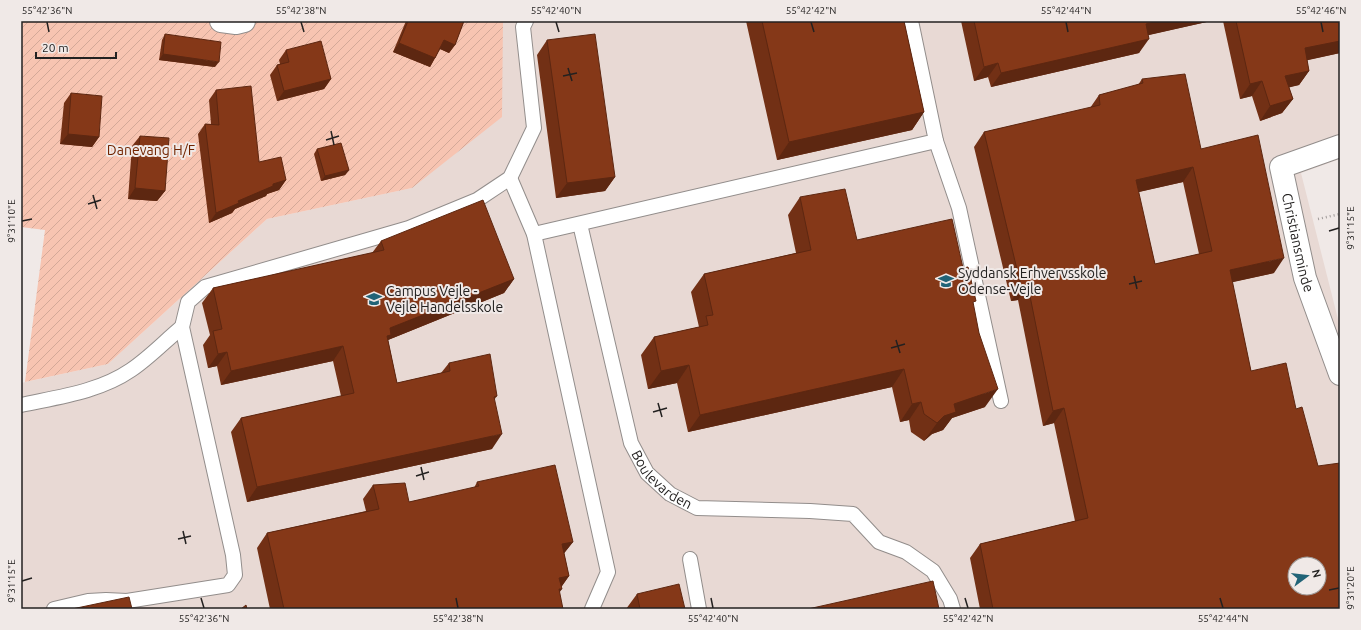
<svg xmlns="http://www.w3.org/2000/svg" width="1361" height="630" font-family="Ubuntu,sans-serif">
  <style>
    .built { fill: #e8d9d4; fill-rule: evenodd }
    .garden { fill: url(#garden-furrows) }
    .lines { fill: none; stroke-linecap: round; stroke-linejoin: round }
    .service-casing { stroke: #928d8b; stroke-width: 16 }
    .minor-casing { stroke: #928d8b; stroke-width: 24 }
    .path { stroke: #a09b9a; stroke-width: 2.5; stroke-dasharray: 1 3; stroke-linecap: butt }
    .service { stroke: #fff; stroke-width: 14 }
    .minor { stroke: #fff; stroke-width: 22 }
    .wall { fill: #723015; fill-rule: evenodd }
    .shaded-wall { fill: #5d2711 }
    .building { fill: #853818; stroke: #5d2711; fill-rule: evenodd }
    .ticks { fill: none; stroke: #232120; stroke-width: 1.5 }
    .labels { text-anchor: middle; dominant-baseline: central; stroke-width: 4; stroke-linejoin: round; paint-order: stroke }
    .park-label { font-size: 14px; fill: #722501; stroke: #f0e9e7 }
    .street-label { font-size: 14px; fill: #232120; stroke: #f0e9e7 }
    .poi-label { font-size: 14px; fill: #232120; stroke: #f0e9e7; text-anchor: start }
    .neatline { fill: none; stroke: #232120; stroke-width: 1.5 }
    .ticks-label { font-size: 10px; text-anchor: middle; fill: #232120 }
  </style>
  <defs>
    <pattern id="garden-furrows" width="10" height="10" patternUnits="userSpaceOnUse"><rect width="10" height="10" fill="#f7c4b1"/><path d="M-1 1l2-2M0 10L10 0M9 11l2-2" fill="none" stroke="#d3a898"/></pattern>
  </defs>
  <rect width="100%" height="100%" fill="#f0e9e7"/>
  <path class="built" d="M503,21H1340V159L1301,173L1340,327V609H21V383L108,364L267,219L412,188ZM1295,564H1319V588H1295Z"/>
  <path class="garden" d="M21,21H503L502,117L412,188L267,219L108,364L25,382L45,230L21,227Z"/>
  <g class="lines">
    <defs>
      <g id="service">
        <path d="M936,141L959,208L1001,401"/>
        <path d="M510,178L534,234L608,572L592,609"/>
        <path id="s1" d="M580,224L631,443L647,473L670,494L697,508L810,511L853,514L879,542L906,552L933,571L950,599L953,609"/>
        <path d="M534,234L936,141L911,21"/>
        <path d="M21,405C58,397 99,392 131,370C149,358 165,341 182,327"/>
        <path d="M690,559L699,609"/>
        <path d="M54,609L88,601L106,600L127,601L228,585L235,575L233,555L182,327L188,302L205,287L409,228L477,200L510,178L534,128L523,27L526,21"/>
      </g>
      <g id="minor">
        <path d="M221,21L236,23L244,21"/>
        <path id="s2" d="M1340,146L1281,167L1305,278L1340,374"/>
      </g>
    </defs>
    <use href="#service" class="service-casing"/>
    <use href="#minor" class="minor-casing"/>
    <path class="path" d="M1318,219L1340,214"/>
    <use href="#service" class="service"/>
    <use href="#minor" class="minor"/>
  </g>
  <path class="wall" d="M406,21H464L455,45L449,53L440,49L430,67L393,52Z
    M746,21H904L924,112L912,130L777,160Z
    M961,21H1211L1148,35L1139,53L991,87L988,77L974,81Z
    M1223,21H1340V53L1307,60L1309,71L1299,85L1289,87L1293,99L1282,113L1260,121L1252,96L1240,99Z
    M165,34L215,67L159,60L162,40Z
    M547,40L615,177L605,191L556,198L537,55Z
    M286,50L331,79L324,89L277,101L270,75L277,65L280,64L279,60Z
    M1142,79L1201,149L1274,273L1232,282L1251,371L1340,609H980L970,558L980,544L1075,521L1054,423L1043,426L1018,300L1011,301L974,147L984,132L1090,108L1099,95L1138,85ZM1183,182L1199,254L1155,264L1138,192Z
    M216,90L259,162L286,180L279,190L267,194L266,196L235,209L232,213L209,223L198,134L205,124H211L209,100Z
    M71,93L99,137L92,147L60,144L64,103Z
    M140,136L165,191L157,201L128,199L132,146Z
    M317,149L349,170L345,175L321,181L314,154Z
    M800,197L857,240L963,268L973,306L985,407L952,418L943,430L932,434L924,441L911,432L909,420L900,422L892,387L688,432L677,383L648,389L641,355L654,337L699,327L691,292L704,274L796,253L788,215Z
    M381,241L514,279L504,293L388,340L397,383L441,373L449,363L497,396L494,400L492,449L247,502L231,432L241,418L341,396L333,361L221,385L217,366L208,368L203,345L210,335L202,303L213,288L372,253Z
    M477,482L573,542L564,553L569,576L561,587L559,592L563,609H270L257,548L267,533L366,511L363,499L373,485L409,502L474,488Z
    M637,594L685,609H626Z"/>
  <path class="shaded-wall" d="M1158,21H1211L1136,38L1146,24Z
    M1149,39L1139,53L991,87L1001,73Z
    M444,40L455,45L449,53L438,48Z
    M1340,41V53L1295,63L1305,48Z
    M399,43L435,58L430,67L393,52Z
    M163,54L219,62L215,67L159,60Z
    M998,63L988,77L974,81L984,67Z
    M1309,71L1299,85L1275,91L1285,76Z
    M331,79L324,89L277,101L284,91Z
    M1262,81L1252,96L1240,99L1250,84Z
    M1293,99L1282,113L1260,121L1270,106Z
    M924,112L912,130L777,160L789,142Z
    M68,134L99,137L92,147L60,144Z
    M1193,167L1183,182L1126,195L1136,180Z
    M349,170L345,175L321,181L325,176Z
    M615,177L605,191L556,198L567,183Z
    M286,180L279,190L267,194L266,196L235,209L232,213L209,223L216,213L238,201L273,184Z
    M135,188L165,191L157,201L128,199Z
    M1284,258L1274,273L1220,285L1230,270Z
    M514,279L504,293L388,340L381,350L390,328Z
    M1021,286H1028L1018,300L1011,301Z
    M343,346L333,361L221,385L231,371Z
    M227,352L217,366L208,368L218,354Z
    M689,365L677,383L648,389L661,371Z
    M904,369L892,387L688,432L700,415Z
    M998,389L985,407L952,418L943,430L932,434L924,441L937,423L954,404Z
    M921,402L909,420L900,422L912,404Z
    M1064,408L1054,423L1043,426L1053,411Z
    M502,434L492,449L247,502L257,487Z
    M573,542L562,556V544Z
    M569,576L560,589H562L552,603L559,578Z"/>
  <path class="building" d="M408,21H464L455,45L444,40L435,58L399,43Z
    M762,21H904L924,112L789,142Z
    M974,21H1158L1146,24L1149,39L1001,73L998,63L984,67Z
    M1236,21H1340V41L1305,48L1309,71L1285,76L1293,99L1270,106L1262,81L1250,84Z
    M165,34L221,42L219,62L163,54Z
    M595,34L615,177L567,183L547,40Z
    M321,41L331,79L284,91L277,65L289,62L286,50Z
    M1185,74L1201,149L1258,135L1284,258L1230,270L1251,371L1286,363L1296,409L1302,407L1318,466L1340,463V609H993L980,544L1088,518L1064,408L1053,411L1028,286H1021L984,132L1100,105L1099,95L1143,83L1142,79ZM1193,167L1212,251L1155,264L1136,180ZM1295,564H1319V588H1295Z
    M251,86L259,162L281,157L286,180L273,184V186L238,201L239,203L216,213L205,124L219,125L216,90Z
    M71,93L102,96L99,137L68,134Z
    M140,136L169,138L165,191L135,188Z
    M341,143L349,170L325,176L317,149Z
    M845,189L857,240L952,219L963,268L968,267L976,301L973,302L979,333L998,389L954,404L956,412L944,416L937,423L924,414L921,402L912,404L904,369L700,415L689,365L661,371L654,337L708,325L706,316L713,315L704,274L811,250L800,197Z
    M483,200L514,279L390,328L391,335L387,336L397,383L450,371L449,363L490,354L497,396L494,397L502,434L257,487L241,418L354,393L343,346L231,371L227,352L218,354L213,331L222,329L213,288L384,250L381,241Z
    M555,465L573,542L562,544L569,576L559,578L562,589H559L563,609H284L267,533L379,509L373,485L405,483L409,502L479,486L477,482Z
    M933,581L939,609H808Z
    M679,584L685,609H640L637,594Z
    M129,597L132,609H72Z
    M246,605L247,609H241Z"/>
  <path class="ticks" d="M47,22L49,32M301,22L304,32M556,22L559,32M811,22L814,32M1066,22L1068,32M1321,22L1323,32M568,68L572,81M563,76L577,73M331,131L334,145M326,140L339,136M93,195L97,209M88,204L101,200M22,221L32,219M1329,231L1339,228M1134,276L1137,289M1129,284L1142,281M896,340L900,353M891,348L905,344M658,403L662,417M653,412L667,408M421,467L424,480M416,476L429,472M183,531L186,544M178,539L191,536M22,581L32,578M1329,590L1339,588M201,598L204,608M456,598L458,608M711,598L713,608M965,598L968,608M1220,598L1223,608"/>
  <defs>
    <symbol id="university-bare" viewBox="-9 -9 18 18"><path d="M0-5L7-2L0 1L-7-2ZM-4 1L0 2.5L4 1V4Q0 6-4 4Z" fill="#216377" stroke="#f0e9e7" stroke-width="2.5" paint-order="stroke"/></symbol>
    <symbol id="school-bare" viewBox="-9 -9 18 18"><path d="M0-5L7-2L0 1L-7-2ZM-4 1L0 2.5L4 1V4Q0 6-4 4Z" fill="#216377" stroke="#f0e9e7" stroke-width="2.5" paint-order="stroke"/></symbol>
  </defs>
  <g fill-rule="evenodd">
    <use href="#university-bare" x="935" y="270" width="22" height="22"/>
    <use href="#school-bare" x="363" y="288" width="22" height="22"/>
  </g>
  <g class="labels">
    <g class="park-label">
      <text x="151" y="150">Danevang H/F</text>
    </g>
    <g class="street-label">
      <text stroke="none"><textPath href="#s2" startOffset="140">Christiansminde</textPath></text>
      <text stroke="none"><textPath href="#s1" startOffset="274">Boulevarden</textPath></text>
    </g>
    <g class="poi-label">
      <text x="958" y="273">Syddansk Erhvervsskole<tspan x="958" dy="16">Odense-Vejle</tspan></text>
      <text x="386" y="291">Campus Vejle -<tspan x="386" dy="16">Vejle Handelsskole</tspan></text>
    </g>
  </g>
  <rect width="1361" height="630" fill="none" stroke="#f0e9e7" stroke-width="44"/>
  <g transform="translate(1307 576) rotate(75)"><circle r="19" fill="#f0e9e7" stroke="#9e9997"/>
  <path d="M0-3L7 15L0 10L-7 15Z" fill="#216377"/>
  <text y="-6" font-size="11" font-weight="bold" text-anchor="middle" fill="#232120">N</text>
  </g>
  <path d="M36 52v6h80v-6" fill="none" stroke="#232120" stroke-width="2"/>
  <text x="42" y="52" font-size="12" fill="#232120" stroke="#f0e9e7" stroke-width="3" paint-order="stroke">20 m</text>
  <rect x="22" y="22" width="1317" height="586" class="neatline"/>
  <g class="ticks-label">
    <text x="47" y="14">55°42'36"N</text>
    <text x="301" y="14">55°42'38"N</text>
    <text x="556" y="14">55°42'40"N</text>
    <text x="811" y="14">55°42'42"N</text>
    <text x="1066" y="14">55°42'44"N</text>
    <text x="1321" y="14">55°42'46"N</text>
    <text transform="translate(11 221) rotate(-90)" y="4">9°31'10"E</text>
    <text transform="translate(1350 228) rotate(-90)" y="4">9°31'15"E</text>
    <text transform="translate(11 581) rotate(-90)" y="4">9°31'15"E</text>
    <text transform="translate(1350 588) rotate(-90)" y="4">9°31'20"E</text>
    <text x="204" y="622">55°42'36"N</text>
    <text x="458" y="622">55°42'38"N</text>
    <text x="713" y="622">55°42'40"N</text>
    <text x="968" y="622">55°42'42"N</text>
    <text x="1223" y="622">55°42'44"N</text>
  </g>
</svg>
